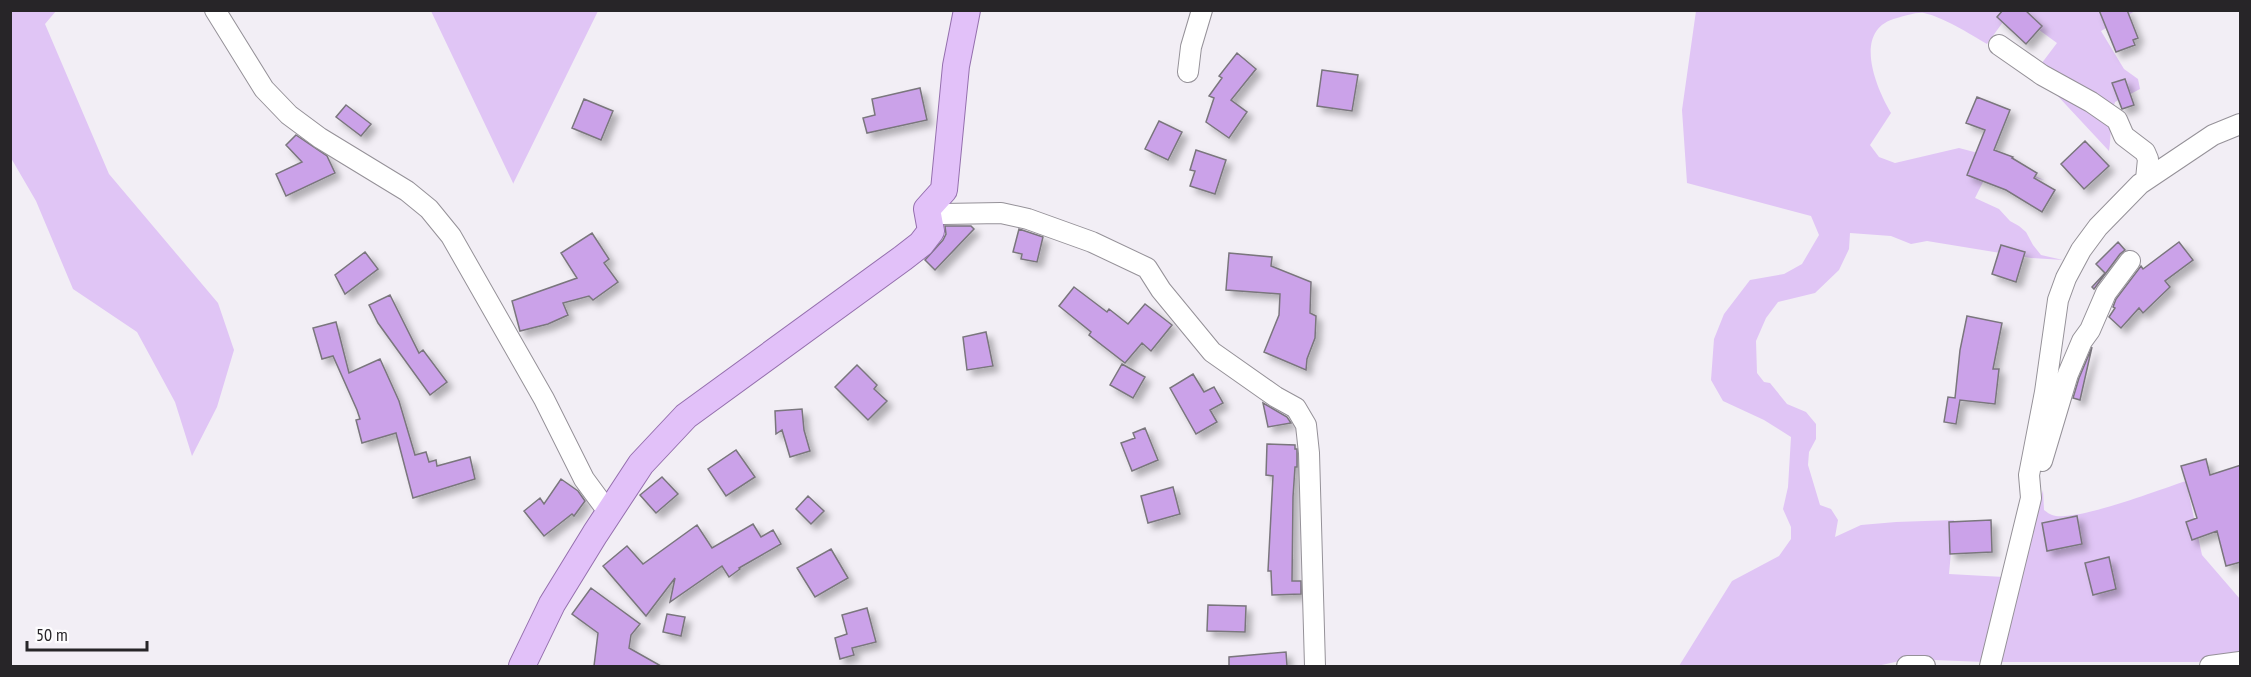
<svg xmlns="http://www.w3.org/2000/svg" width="2251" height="677" font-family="'PT Sans Narrow',sans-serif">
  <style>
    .green { fill: #e0c5f5 }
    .building { fill: #cba2e9; stroke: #7a767d; stroke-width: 1.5; filter: url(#shadow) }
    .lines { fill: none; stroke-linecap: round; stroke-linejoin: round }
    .minor-casing { stroke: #959198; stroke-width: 22 }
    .major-casing { stroke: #946fad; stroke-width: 28 }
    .minor { stroke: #fff; stroke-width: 20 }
    .major { stroke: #e2c1f9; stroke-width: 26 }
  </style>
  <defs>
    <filter id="shadow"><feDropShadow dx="5.5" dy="5.5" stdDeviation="3" flood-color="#0004"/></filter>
  </defs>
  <rect width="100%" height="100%" fill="#f2eef5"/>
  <path class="green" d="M10,11H56L45,24L109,174L218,303L234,350L217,407L192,456L175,402L137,332L73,289L36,201L11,158Z
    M431,11H598L513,184V183Z
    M1696,11H2011L1987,44C1970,34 1943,17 1924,13C1916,12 1905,16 1897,18C1852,29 1875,86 1891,113L1870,145L1879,157L1895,163L1959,148L1997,158L2044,180L1990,168L1975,198L1999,209L2010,221L2019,226L2026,232L2033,245L2041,255L2063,260L2031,258L1927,241L1911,244L1891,236L1850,233L1849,249L1839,270L1815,293L1778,302L1766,318L1756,341L1757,373L1764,382L1770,383L1787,404L1806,412L1816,424V439L1809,452L1808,465L1820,505L1831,509L1838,520L1835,537L1861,525L1896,522L1954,520L1949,574L2004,577L1984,662L1909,659L1877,666H1679L1732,581L1779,556L1791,539V527L1783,509L1788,487L1791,437L1764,420L1723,401L1711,380L1714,339L1724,314L1750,280L1784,274L1802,264L1819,235L1811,216L1687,183L1682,110Z
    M2013,11H2135L2101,31L2124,69L2138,79L2140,89L2115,102C2109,118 2112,134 2109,151L2054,92L2032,76L2057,43Z
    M2186,481L2202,555L2240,599V655L2198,662H1998L2043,490L2044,510C2047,512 2049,514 2052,515C2074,523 2161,489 2186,481Z"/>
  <path class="building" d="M2003,10H2025L2042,26L2026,44L1997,17Z
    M2099,10H2127L2138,38L2133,40L2135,45L2116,52Z
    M1237,53L1256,69L1231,100L1247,112L1229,138L1206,122L1214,98L1209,96L1222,78L1219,76Z
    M1322,70L1358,75L1352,111L1317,106Z
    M2125,79L2134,105L2122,109L2112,83Z
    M920,88L927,120L867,133L863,118L875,115L872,99Z
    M1977,97L2010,110L1994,150L2013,157L2012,158L2037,173L2034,178L2055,190L2042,212L2006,190L1967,175L1985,130L1966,123Z
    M584,99L613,111L601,140L572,128Z
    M346,105L371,124L361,136L336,117Z
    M1159,121L1182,132L1168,160L1145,149Z
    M296,135L327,156L335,173L286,196L276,174L302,162L286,145Z
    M2085,141L2109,166L2084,189L2061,164Z
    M1196,150L1226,160L1215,194L1190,186L1195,171L1190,170Z
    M945,226H971L974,229L935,270L925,260L943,240L946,234Z
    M1019,229L1043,237L1037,262L1021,259L1022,254L1013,252Z
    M592,233L609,259L604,263L618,282L593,300L589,296L563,303L568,315L548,324L520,331L512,301L577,278L561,253Z
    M2118,242L2125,250L2120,254L2094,289L2092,287L2105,273L2096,264Z
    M2179,242L2193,260L2165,281L2170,287L2143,313L2139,308L2121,328L2109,317L2115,308L2113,307L2116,299L2141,266L2143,269Z
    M2001,245L2025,252L2016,282L1992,274Z
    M365,252L378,269L345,294L335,275Z
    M1229,253L1272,257L1271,266L1311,282L1310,313L1316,316L1315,338L1307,359L1306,370L1264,352L1279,315L1280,294L1226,290Z
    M1074,287L1107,312L1109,309L1128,324L1145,304L1172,325L1151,351L1142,343L1125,363L1089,335L1091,332L1059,306Z
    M390,295L419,353L423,350L447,382L430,395L378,323L369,305Z
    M1967,316L2002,323L1993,369H1999L1995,404L1960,400L1956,424L1944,422L1948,397L1955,398L1960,350Z
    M336,322L349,373L380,359L399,401L415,455L426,452L429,462L436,460L437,466L470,457L475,479L413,498L396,433L362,443L356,420L360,419L357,410L333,356L322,359L313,328Z
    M986,332L993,366L967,370L963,337Z
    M2092,347L2080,400L2073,398L2079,378Z
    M1122,364L1145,377L1133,398L1110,385Z
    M857,365L877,385L874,389L887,401L868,420L835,387Z
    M1193,374L1204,392L1214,387L1223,403L1210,410L1217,422L1196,434L1170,388Z
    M1263,403L1287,417L1291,423L1268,427Z
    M802,409L804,430L810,451L790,457L782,430L776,434L775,411Z
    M1145,428L1158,460L1132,471L1121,443L1135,438L1133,433Z
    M1267,444L1295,445V449H1297V467H1295L1293,497L1292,581H1301V594L1272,595L1271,571H1268L1273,476L1266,475Z
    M736,450L755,477L726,496L708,469Z
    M2206,459L2210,475L2241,465V562L2226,566L2217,531L2192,540L2186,522L2197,518L2181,466Z
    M662,477L678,494L656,513L640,495Z
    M561,479L578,491L585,501L574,516L572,514L544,536L524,511L540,498L544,504Z
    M1173,487L1180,514L1148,523L1141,496Z
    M808,496L824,511L811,524L796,509Z
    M2077,516L2082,544L2047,551L2042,523Z
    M1991,520L1992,552L1950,554L1949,522Z
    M753,524L761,537L773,530L781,544L739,568L740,569L729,577L722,566L670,602L675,578L646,616L603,566L627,546L643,564L697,525L712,548Z
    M831,549L848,578L815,597L797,568Z
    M2109,557L2116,589L2093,595L2085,563Z
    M591,588L640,624L631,635L629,648L661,666H594L598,633L572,614Z
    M1208,605L1246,606L1245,632L1207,631Z
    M867,608L876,642L852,648L854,655L840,659L835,638L847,634L842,615Z
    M667,614L685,617L681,636L663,632Z
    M1286,652L1287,666H1229V657Z"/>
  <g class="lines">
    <defs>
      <path id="minor" d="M215,10L264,89L289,115L320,138L407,191L429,209L451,236L544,399L584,479L609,513
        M1999,45L2042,75L2091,102L2117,120L2124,136L2145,152L2148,159L2146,179
        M1188,72L1191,47L1202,10
        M927,209L943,214L1001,213L1028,219L1092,242L1147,268L1161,290L1212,352L1276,397L1296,408L1306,425L1309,453L1315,666
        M2042,461L2068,374L2082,341L2090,330L2106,293L2130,261
        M1907,666H1925
        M1990,666L2031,498L2029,475L2045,392L2058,300L2066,278L2081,250L2098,227L2140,184L2213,135L2240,124
        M2210,666L2240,662"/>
      <path id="major" d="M522,666L552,604L595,534L641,464L686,416L903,258L921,244L931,231L927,209L944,190L956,66L967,10"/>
    </defs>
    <use href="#minor" class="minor-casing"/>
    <use href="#major" class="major-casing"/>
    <use href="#minor" class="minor"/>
    <use href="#major" class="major"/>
  </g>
  <rect width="2251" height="677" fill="none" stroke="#272528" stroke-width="24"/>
  <path d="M27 641v9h120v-9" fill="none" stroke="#272528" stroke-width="3"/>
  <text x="36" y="641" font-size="18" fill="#272528" stroke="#fdfcfe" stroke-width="4.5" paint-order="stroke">50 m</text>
</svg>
